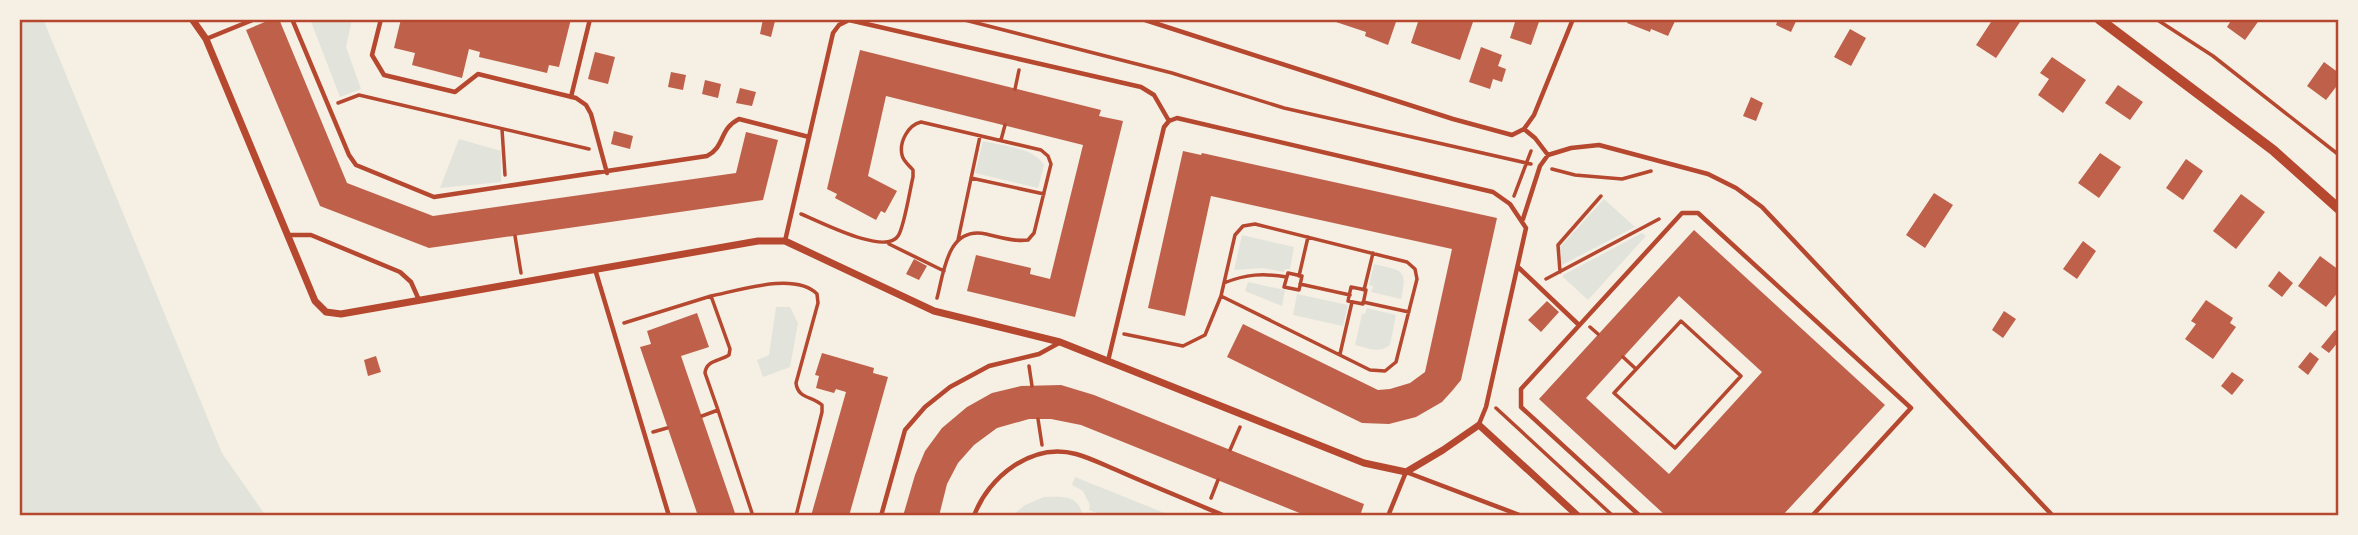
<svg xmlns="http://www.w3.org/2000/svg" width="2358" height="535" font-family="'Open Sans',sans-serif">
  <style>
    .green { fill: #e2e4dc }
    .building { fill: #bf614a; fill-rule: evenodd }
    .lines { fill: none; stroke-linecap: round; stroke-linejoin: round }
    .path { stroke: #b5482f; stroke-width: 3.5 }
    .service { stroke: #b5482f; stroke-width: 4.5 }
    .minor { stroke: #b5482f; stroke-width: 7 }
    .tertiary { stroke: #b5482f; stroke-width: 10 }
    .neatline { fill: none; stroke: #b5482f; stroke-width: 2.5 }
  </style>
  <rect width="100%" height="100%" fill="#f6efe4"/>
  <path class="green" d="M19,19H43L222,453L266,516H19Z
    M310,19H352L346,47L361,89L340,97Z
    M459,139L501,151V182L440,188Z
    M983,141C1002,146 1034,147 1044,165L1038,188L975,173Z
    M1604,199L1635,227L1562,265L1560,247Z
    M1642,233L1646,236L1588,300L1563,277V275Z
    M1242,235L1294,247L1290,269H1285L1284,272L1263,268L1234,270Z
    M1374,264C1402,271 1408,268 1401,299L1371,292L1373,286L1369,285Z
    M1248,282L1285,290L1282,306L1245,291Z
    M1297,294L1348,305L1343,326L1293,315Z
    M776,307H790L798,323L790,367L763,377L757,360L769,355Z
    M1367,308L1396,315L1390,345C1378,354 1368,348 1355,345L1362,314H1365Z
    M1075,477L1172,516H1104L1089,510L1090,505L1083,491L1072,485Z
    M1044,497C1060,497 1077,494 1082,513L1080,516H1012L1025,505Z"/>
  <path class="building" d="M272,19H279L347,183L433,216L736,173L746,132L778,140L763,200L429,248L320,206L246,30Z
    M401,19H571L559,67L549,65L547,73L479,57L480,52L469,49L462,78L412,65L415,53L394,48Z
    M763,19L775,21L771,37L760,34Z
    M1337,19H1397L1388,45L1365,36L1366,32L1336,22Z
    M1419,19H1474L1460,60L1411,43Z
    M1516,19H1540L1531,45L1510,38Z
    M1629,19H1676L1668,36L1651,29L1650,32L1627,23Z
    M1778,19H1797L1791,32L1776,25Z
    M1993,19H2016L2020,22L1996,58L1976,45Z
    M2232,19H2260L2245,40L2227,27Z
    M1850,29L1866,38L1851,66L1834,57Z
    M1481,47L1502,55L1498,66L1506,69L1502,82L1493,79L1490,89L1469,82Z
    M860,50L1101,110L1099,116L1123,121L1075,317L967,291L976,255L1031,268L1030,274L1050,279L1083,145L886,96L868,176L897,191L885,213L881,211L876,220L835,198L837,194L827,189Z
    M595,52L615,57L608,84L588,79Z
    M2052,57L2086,80L2063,113L2038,95L2049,79L2040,73Z
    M2324,62L2339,73V83L2326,100L2307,86Z
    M671,72L686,75L683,90L668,87Z
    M705,80L721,84L718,98L702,94Z
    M2118,85L2143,102L2130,120L2105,103Z
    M740,88L756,92L752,106L736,103Z
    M1751,97L1763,103L1756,121L1743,116Z
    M614,131L633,136L630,149L611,144Z
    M1183,151L1201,155L1202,153L1497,218L1461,380L1452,391L1442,402L1416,417L1389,424L1362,423L1227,357L1243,324L1378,390L1390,389L1410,383L1425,372L1452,249L1211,196L1185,316L1148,308Z
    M2100,153L2121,167L2099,198L2078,183Z
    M2186,159L2203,171L2183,200L2166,188Z
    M1934,193L1953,205L1925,248L1906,235Z
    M2241,194L2265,212L2236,249L2213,231Z
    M1694,230L1885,405L1782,516H1666L1539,399ZM1679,296L1762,372L1669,474L1586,398Z
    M2083,241L2096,251L2077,279L2063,269Z
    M2320,256L2339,270V291L2326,307L2298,286Z
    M914,259L927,266L919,280L906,274Z
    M2279,271L2293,283L2282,297L2268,286Z
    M2206,300L2233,318L2230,323L2236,327L2213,359L2185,339L2196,324L2191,321Z
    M1547,301L1559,312L1541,332L1528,320Z
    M2004,311L2016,319L2003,338L1992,330Z
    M697,313L709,347L681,356L736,516H698L640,347L651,344L647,331Z
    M2335,330L2339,334V341L2329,353L2321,347Z
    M2310,352L2319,359L2308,375L2298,367Z
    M822,353L874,368L873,373L888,377L849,516H811L846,392L836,389L834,393L816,388L819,376L815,375Z
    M376,356L381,372L368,376L364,360Z
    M2232,372L2244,380L2232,395L2221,386Z
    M1061,385L1094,395L1364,504L1360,516H1307L1081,425L1051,419H1029L997,428L974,445L958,463L947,484L939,516H903L915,475L925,451L942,428L967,407L992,393L1021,386Z"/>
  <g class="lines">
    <path class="path" d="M961,19L1172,73L1284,108L1531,164
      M2156,19L2213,56L2339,155
      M1015,89L1019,70
      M338,103L359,95L589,149
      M502,129L505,175
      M1001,140L1005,125
      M1552,169L1575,175L1622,179L1651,171
      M971,178L1044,194
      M1514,196L1531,151
      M801,214C819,221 885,256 898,236C904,228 910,189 913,177V170C909,165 903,161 902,155C899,142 908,125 921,122L1041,150L1048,156L1051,164L1034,233L1028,240C1014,242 1000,237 986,234C947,226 944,272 937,298
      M515,236L521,273
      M958,240L980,136
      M889,244L944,271
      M1560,272L1558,245L1601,196
      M1288,273L1302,276L1299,290L1284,287Z
      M1299,276L1308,237
      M1546,279L1659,219
      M1224,283C1246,274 1263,273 1287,277
      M1300,284L1350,295
      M1351,287L1366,290L1363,304L1348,301Z
      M1364,290L1373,253
      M711,296C740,290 795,272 817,294L818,303L796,383C798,399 812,396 822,405V412L796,516
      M1363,302L1409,312
      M1681,321L1741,376L1675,448L1614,393Z
      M624,323L711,296L730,349L729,355C720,361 706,360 705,373L718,410
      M1590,327L1598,334
      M1124,334L1183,346L1205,335L1221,296L1235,235L1243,226L1255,224L1407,262L1415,269L1417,279L1396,362L1385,371L1370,370L1221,296
      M1340,354L1352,302
      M1623,357L1636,369
      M1029,366L1032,386
      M1496,408L1613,516
      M702,416L718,410L753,516
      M1038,419L1042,445
      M653,432L667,428
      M1230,450L1240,427
      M1211,498L1218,480"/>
    <path class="service" d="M292,19L349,155L356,165L434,197L707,156C725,147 719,129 739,119L809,137
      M381,19L372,55L384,75L455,92L478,74L576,98L586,105L591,114L607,173
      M1142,19L1453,119L1512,135L1524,129L1534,115L1573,19
      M206,39L255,19
      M571,97L590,19
      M1524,129L1535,138L1548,155
      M1523,219L1540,166L1548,155L1571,148L1599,145L1708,174L1736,188L1762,207L2053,516
      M288,235H311L400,272L411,282L419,300
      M785,241L833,33L839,25L849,20L1141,87L1154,95L1169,121
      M1518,267L1579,325
      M595,269L669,516
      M1108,361L1164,127L1169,121L1177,118L1493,192L1510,204L1526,228L1486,407L1479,424
      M881,516L905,430L925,407L950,387L989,366L1039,354L1059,343
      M974,516C988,477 1032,442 1076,454C1091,458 1106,466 1121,472C1155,487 1190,501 1225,516
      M1388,516L1406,472L1522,516
      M1640,516L1521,407V389L1682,213H1698L1911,408L1812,516"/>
    <path class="minor" d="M192,19L206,39L315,301L326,312L341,314L758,241H785L934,311L1060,342L1364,463L1406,472L1443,450L1479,425L1578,516"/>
    <path class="tertiary" d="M2099,19L2273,150L2339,209"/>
  </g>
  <rect width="2358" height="535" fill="none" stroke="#f6efe4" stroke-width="42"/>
  <rect x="21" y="21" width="2316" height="493" class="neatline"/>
</svg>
